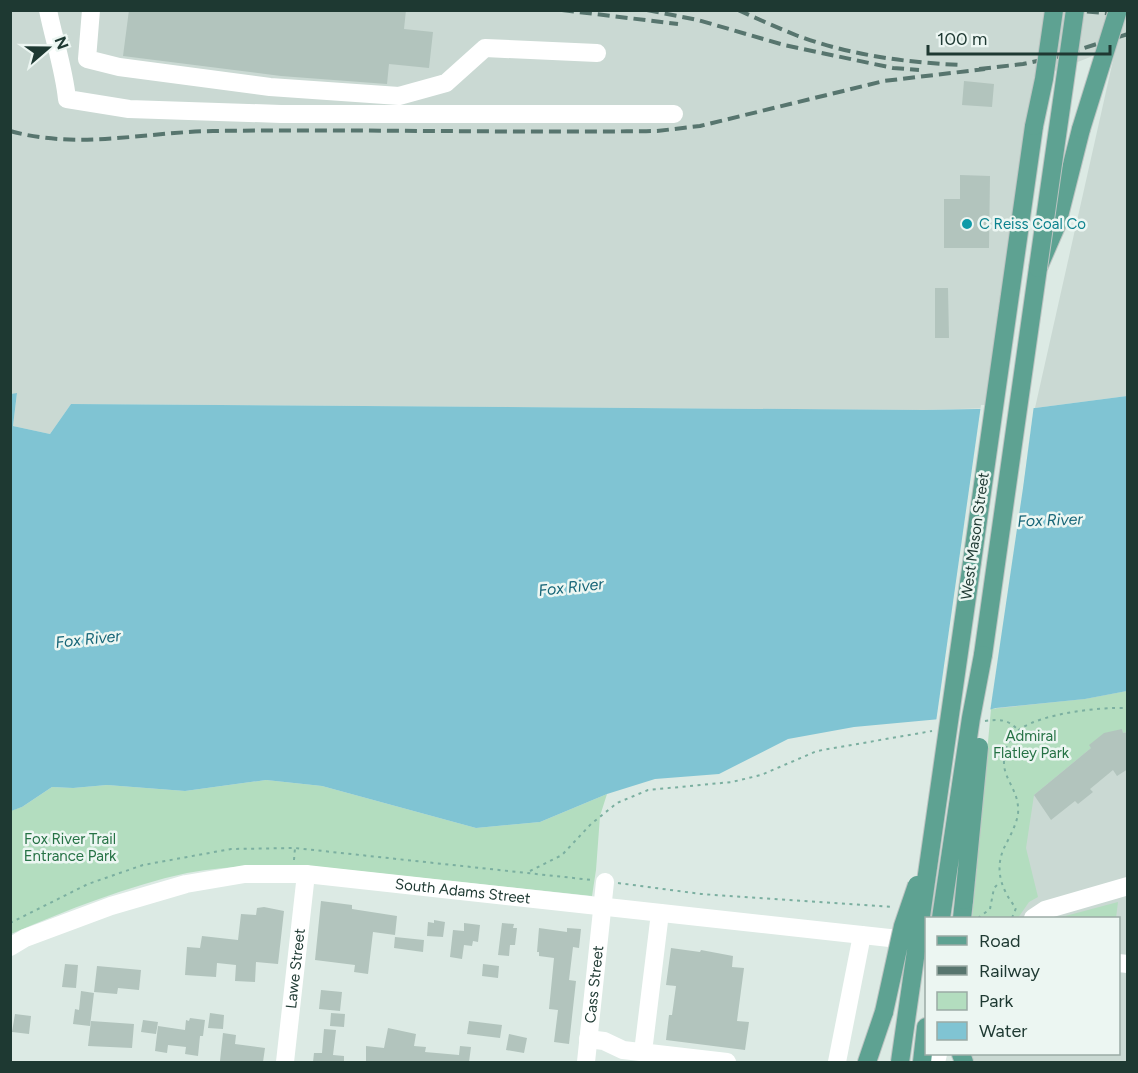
<svg xmlns="http://www.w3.org/2000/svg" width="1138" height="1073" font-family="Figtree,sans-serif">
  <style>
    .built { fill: #cad9d3 }
    .green { fill: #b3ddbf }
    .water { fill: #80c4d3 }
    .pier { fill: #dceae4 }
    .building { fill: #b2c4bd }
    .lines { fill: none; stroke-linecap: round; stroke-linejoin: round }
    .major-casing { stroke: #bcc4c2; stroke-width: 20 }
    .path { stroke: #7bafa0; stroke-width: 2; stroke-dasharray: 3 4.5; stroke-linecap: butt }
    .minor { stroke: #fff; stroke-width: 18 }
    .major { stroke: #5ea292; stroke-width: 18 }
    .rail { stroke: #57756e; stroke-width: 4; stroke-dasharray: 12 6; stroke-linecap: butt }
    .major-bridge-casing { stroke: #bcc4c2; stroke-width: 20; stroke-linecap: butt }
    .major-bridge { stroke: #5ea292; stroke-width: 18 }
    .culture-dot { fill: #0f9aa8; stroke: #ecf6f2; stroke-width: 2 }
    .labels { text-anchor: middle; dominant-baseline: central; stroke-width: 5; stroke-linejoin: round; paint-order: stroke }
    .culture-label { font-size: 15px; fill: #0d838f; stroke: #ecf6f2; text-anchor: start }
    .street-label { font-size: 15px; fill: #1e3932; stroke: #ecf6f2 }
    .park-label { font-size: 15px; fill: #267245; stroke: #ecf6f2 }
    .water-label { font-size: 16px; font-style: italic; fill: #166577; stroke: #ecf6f2 }
  </style>
  <rect width="100%" height="100%" fill="#dceae4"/>
  <path class="built" d="M11,11H1127V396L1035,408L1116,47L1034,79V126L994,408L923,410L71,404L50,434L13,426L17,394H11Z
    M1127,691V1062H972L971,1054H1118V918H976L996,708L1085,699Z"/>
  <path class="green" d="M1127,691V732L1123,733L1122,729L1091,748L1034,795L1026,848L1038,897L1029,902L1018,918H972L991,709L1085,699Z
    M266,780L322,786L476,828L540,822L607,794L600,816L596,870L592,896L301,865C264,865 224,866 187,873C127,886 67,910 11,934L10,811L22,807L52,787L73,788L107,785L185,791Z
    M1118,902L1116,918H1058Z"/>
  <path class="water" d="M17,393L13,426L50,434L71,404L923,410L1035,408L1127,396V691L1085,699L996,708L962,717L854,727L788,739L719,774L655,779L607,794L540,822L476,828L322,786L266,780L185,791L107,785L73,788L52,787L22,807L11,811V394Z"/>
  <path class="pier" d="M981,405H1034L1023,488L990,712L962,720L936,722Z"/>
  <path class="building" d="M129,10H406L404,29L433,32L429,68L389,64L387,84L281,76L123,56Z
    M964,81L994,84L992,107L962,105Z
    M960,175L990,176L989,248H944V199H960Z
    M935,288H948L949,338H935Z
    M1122,729L1123,733L1128,732V769L1117,776L1113,770L1090,789L1093,792L1078,804L1075,801L1051,820L1034,795L1091,748L1089,745L1104,733Z
    M321,901L352,905V909L397,916L395,935L373,932L368,974L354,972L355,965L315,960Z
    M264,907L284,911L278,964L256,962L255,982L235,981L236,965L217,963L216,977L185,975L187,947L200,948L202,936L238,940L241,914L256,915L257,908Z
    M434,920L445,922L443,937L427,936L428,922L434,923Z
    M464,923L480,925L478,942L473,941L472,946L464,945L462,959L450,957L453,930L464,931Z
    M502,923L514,924L513,928H517L515,945H510L509,956L498,955Z
    M539,928L567,932V928L581,929L579,948L573,947L569,980L576,981L569,1044L554,1042L558,1010L549,1009L554,958L539,956V952H537Z
    M395,937L424,940L423,952L394,948Z
    M671,948L700,952L701,950L733,956L732,967L744,968L737,1021L749,1022L745,1050L666,1040L669,1015H672L676,986L666,985Z
    M65,964L78,965L76,988L62,987Z
    M483,964L499,966L498,978L482,976Z
    M97,966L141,970L139,990L118,988L117,994L94,992Z
    M321,990L342,992L340,1011L319,1009Z
    M81,991L94,993L90,1026L73,1024L75,1009L79,1010Z
    M210,1013L224,1015L223,1029L208,1028Z
    M331,1013L345,1014L344,1027L330,1026Z
    M15,1014L31,1016L29,1034L12,1032Z
    M190,1018L205,1020L203,1036H200L198,1056L185,1054L186,1047L168,1045L167,1053L155,1051L158,1026L185,1030L186,1020L189,1021Z
    M143,1020L158,1022L156,1034L141,1032Z
    M91,1021L134,1024L132,1048L88,1046Z
    M469,1021L502,1025L500,1038L467,1034Z
    M388,1028L416,1034L414,1046L426,1047L425,1052L459,1055L460,1046L471,1047L469,1062H366V1046L384,1048Z
    M324,1029L336,1030L333,1055L344,1056V1062H313L314,1053H322Z
    M223,1033L236,1035L235,1044L265,1048L263,1062L220,1061Z
    M509,1034L527,1038L524,1053L506,1050Z"/>
  <g class="lines">
    <defs>
      <path id="major" d="M972,562L1034,126
        M983,655L1038,268L1057,224L1081,129
        M962,918L964,900
        M961,1054L964,1062
        M867,1062L884,1012
        M922,1062L926,1027"/>
    </defs>
    <use href="#major" class="major-casing"/>
    <path class="path" d="M985,721C999,719 1008,719 1018,730
      M294,860L295,848
      M530,871L562,855L591,824L617,803L648,790L732,782L761,775L817,751L932,731
      M618,883L701,894L893,907
      M978,918L990,909L994,888L1000,882
      M1012,918L1016,908C1002,891 994,870 1004,848C1009,838 1016,826 1018,814C1020,790 1003,780 1004,761C1004,750 1010,736 1020,729C1044,713 1099,707 1128,708
      M10,923L88,884L143,865L231,849L295,848L592,880"/>
    <g class="minor">
      <path d="M48,10C54,40 64,69 67,99L129,109L281,114H674"/>
      <path d="M91,10L87,59L119,67L270,87L399,96L446,83L485,48L597,53"/>
      <path d="M1033,918L1045,910L1128,886"/>
      <path id="s1" d="M10,947L25,938L111,906L186,884L245,874H306L926,942"/>
      <path d="M1118,963L1128,964"/>
      <path d="M588,1039L604,1041L623,1050L727,1062"/>
      <path d="M643,1052L660,913"/>
      <path id="s2" d="M285,1062L306,874"/>
      <path id="s3" d="M586,1062L605,882"/>
      <path d="M837,1062L862,935"/>
      <path d="M936,1062L938,1054"/>
    </g>
    <use href="#major" class="major"/>
    <path class="rail" d="M562,10L678,24
      M647,10L698,20L784,45L893,68L919,70
      M738,10C758,19 778,28 798,36C850,55 908,63 963,65
      M1069,10L1128,15
      M979,69L1023,64L1056,57L1128,34
      M10,131C78,150 145,132 213,131C361,129 509,133 657,131L700,126L884,81L985,69"/>
    <defs>
      <path id="major-bridge" d="M1034,126L1044,79L1054,10
        M1081,129L1118,10
        M1038,268L1075,10
        M964,900L979,747
        M941,918L971,718L983,655
        M884,1012L903,926L917,885
        M900,1062L972,562"/>
    </defs>
    <use href="#major-bridge" class="major-bridge-casing"/>
    <use href="#major-bridge" class="major-bridge"/>
  </g>
  <circle class="culture-dot" cx="967" cy="224" r="6"/>
  <g class="labels">
    <g class="culture-label">
      <text x="979" y="224">C Reiss Coal Co</text>
    </g>
    <g class="street-label">
      <text transform="translate(975 536) rotate(-82)">West Mason Street</text>
      <text stroke="none"><textPath href="#s1" startOffset="466">South Adams Street</textPath></text>
      <text stroke="none"><textPath href="#s2" startOffset="94">Lawe Street</textPath></text>
      <text stroke="none"><textPath href="#s3" startOffset="78">Cass Street</textPath></text>
    </g>
    <g class="park-label">
      <text x="1031" y="736">Admiral<tspan x="1031" dy="17">Flatley Park</tspan></text>
      <text x="70" y="839">Fox River Trail<tspan x="70" dy="17">Entrance Park</tspan></text>
    </g>
    <g class="water-label">
      <text transform="translate(1050 520) rotate(-2)">Fox River</text>
      <text transform="translate(571 587) rotate(-6)">Fox River</text>
      <text transform="translate(88 639) rotate(-6)">Fox River</text>
    </g>
  </g>
  <rect width="1138" height="1073" fill="none" stroke="#1e3932" stroke-width="24"/>
  <rect x="925" y="917" width="195" height="138" fill="#ecf6f2" stroke="#9aaaa5" stroke-width="1.5"/>
  <rect x="937" y="936" width="30" height="9" fill="#5ea292" stroke="#9aaaa5" stroke-width="1.5"/>
  <text x="979" y="947" font-size="18" fill="#1e3932">Road</text>
  <rect x="937" y="966" width="30" height="9" fill="#57756e" stroke="#9aaaa5" stroke-width="1.5"/>
  <text x="979" y="977" font-size="18" fill="#1e3932">Railway</text>
  <rect x="937" y="992" width="30" height="18" fill="#b3ddbf" stroke="#9aaaa5" stroke-width="1.5"/>
  <text x="979" y="1007" font-size="18" fill="#1e3932">Park</text>
  <rect x="937" y="1022" width="30" height="18" fill="#80c4d3" stroke="#9aaaa5" stroke-width="1.5"/>
  <text x="979" y="1037" font-size="18" fill="#1e3932">Water</text>
  <g transform="translate(48 48) rotate(70)" stroke="#ecf6f2" stroke-width="4.5" paint-order="stroke">
  <path d="M0-4.5L10 22L0 15L-10 22Z" fill="#1e3932"/>
  <text y="-9" font-size="16" font-weight="bold" text-anchor="middle" fill="#1e3932">N</text>
  </g>
  <path d="M928 45v9h182v-9" fill="none" stroke="#1e3932" stroke-width="3"/>
  <text x="937" y="45" font-size="18" fill="#1e3932" stroke="#ecf6f2" stroke-width="4.5" paint-order="stroke">100 m</text>
</svg>
